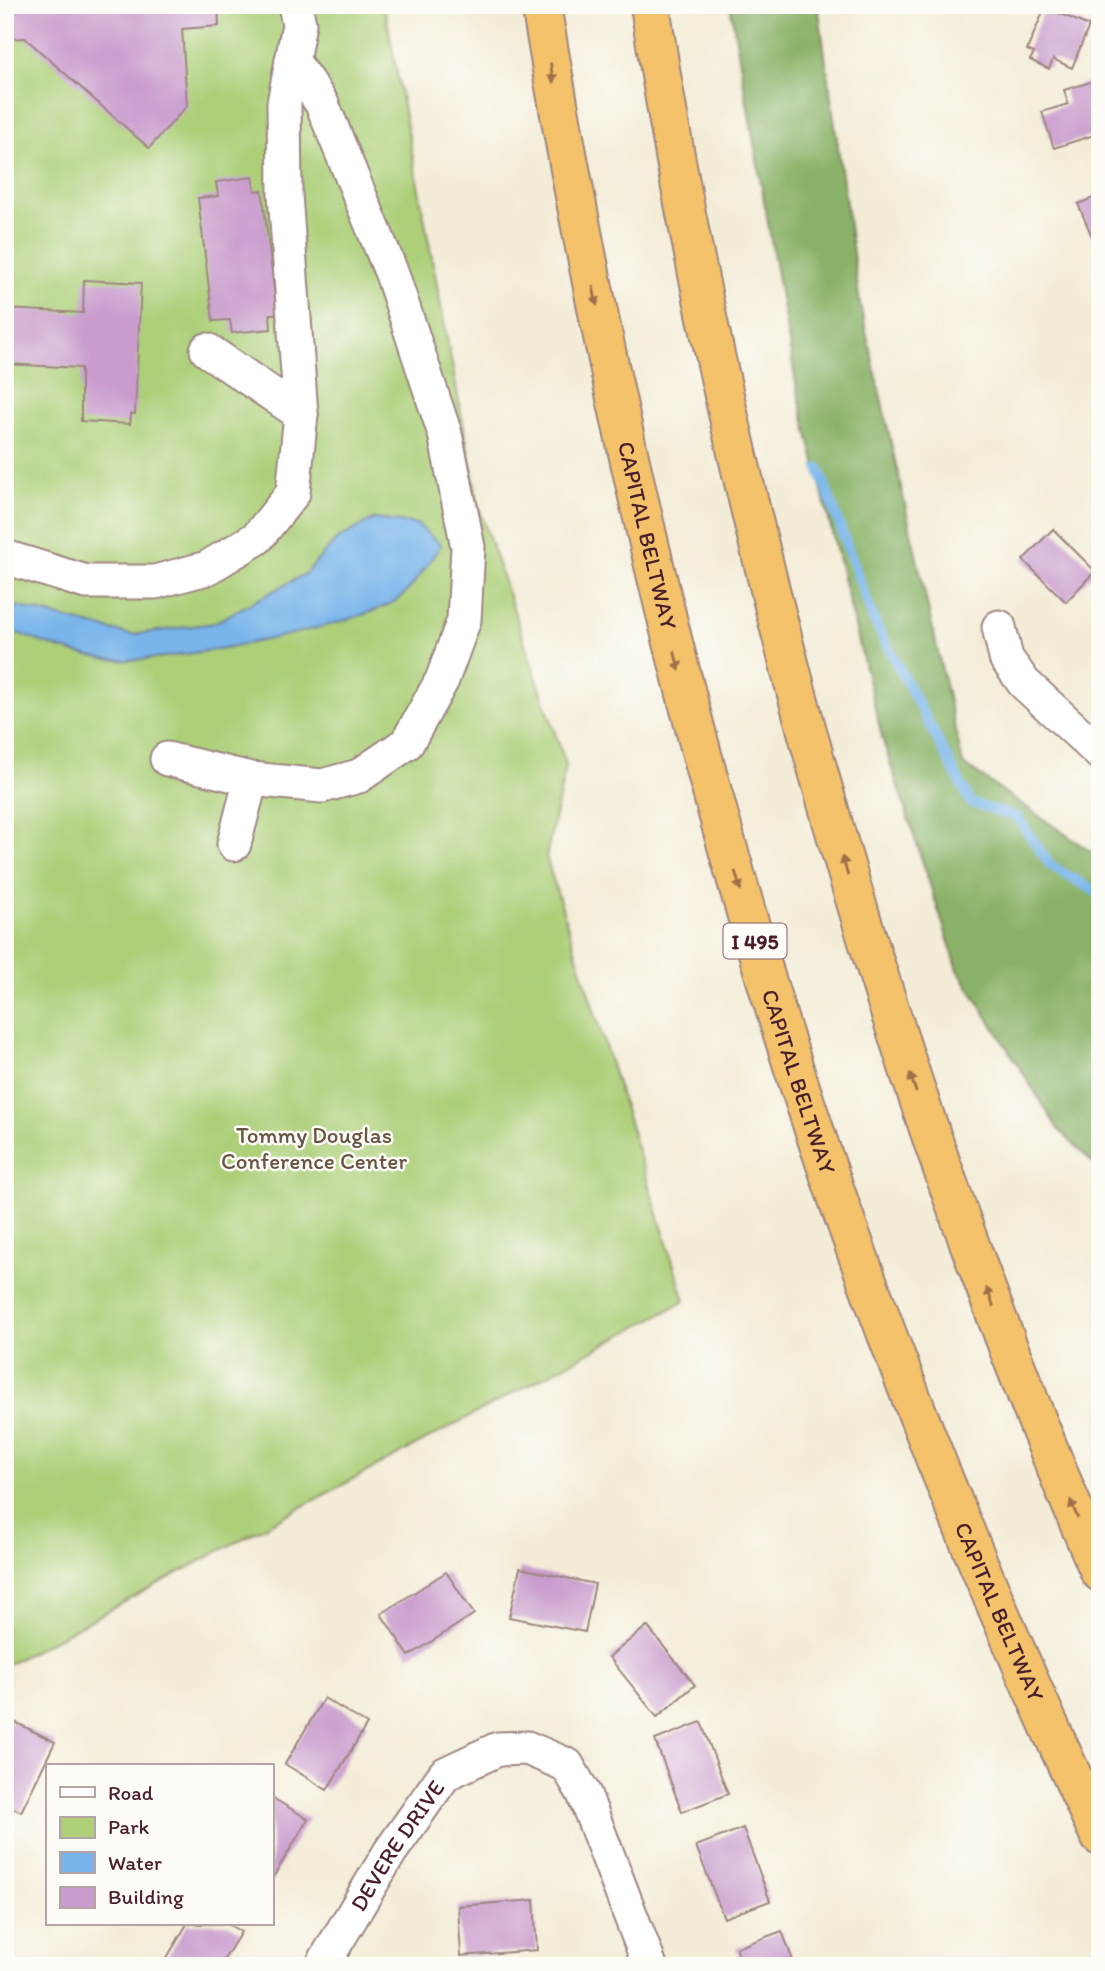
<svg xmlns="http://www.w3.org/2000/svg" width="1105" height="1971" font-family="Itim,sans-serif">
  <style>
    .green { fill: #accf78; stroke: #7b7752; stroke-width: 2 }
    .forest { fill: #89b268; stroke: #6a684a; stroke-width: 2 }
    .water { fill: #79b5eb; stroke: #626a8b; stroke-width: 2 }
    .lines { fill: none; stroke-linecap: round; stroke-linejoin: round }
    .stream { stroke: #79b5eb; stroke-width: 10 }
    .building { fill: #c99ccd }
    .minor-casing { stroke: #9e8681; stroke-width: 37 }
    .highway-casing { stroke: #9e8681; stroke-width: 42 }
    .minor { stroke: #fff; stroke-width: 33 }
    .highway { stroke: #f3c26a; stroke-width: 38 }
    .oneway { fill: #9e704a }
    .labels { text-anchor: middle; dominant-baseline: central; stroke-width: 5; stroke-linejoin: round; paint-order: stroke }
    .shield { fill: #fdfcf7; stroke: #806168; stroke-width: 2 }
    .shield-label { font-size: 21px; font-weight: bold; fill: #4a1f2b }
    .street-label { font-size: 23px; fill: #4a1f2b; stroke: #fdfcf7 }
    .park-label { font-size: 23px; fill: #675442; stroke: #fdfcf7 }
  </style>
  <rect width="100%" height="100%" fill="#fdfcf7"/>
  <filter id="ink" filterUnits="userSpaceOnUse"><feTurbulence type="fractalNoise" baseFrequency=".0143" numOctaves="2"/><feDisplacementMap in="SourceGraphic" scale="14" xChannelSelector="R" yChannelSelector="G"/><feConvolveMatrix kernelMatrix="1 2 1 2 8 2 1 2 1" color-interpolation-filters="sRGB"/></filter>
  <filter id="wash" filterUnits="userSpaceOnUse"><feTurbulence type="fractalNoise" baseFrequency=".00686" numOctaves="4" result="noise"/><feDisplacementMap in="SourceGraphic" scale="28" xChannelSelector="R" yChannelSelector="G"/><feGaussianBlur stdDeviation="1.57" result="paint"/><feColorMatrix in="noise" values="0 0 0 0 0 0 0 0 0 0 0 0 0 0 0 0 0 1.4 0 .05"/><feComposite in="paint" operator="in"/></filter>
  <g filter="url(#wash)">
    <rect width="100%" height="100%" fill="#f3ecd7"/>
    <path class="green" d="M5,5H384L479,508L566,765L546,857L685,1301L5,1666Z"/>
    <path class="forest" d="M730,5H818L860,304L963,764L1100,858V1170L1059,1130L958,970L883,741L797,389Z"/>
    <path class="water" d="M374,519L417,524L441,545C429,561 417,583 402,596C370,625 164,663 118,660C77,657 43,643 5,628V603L131,635L214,623L305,574L336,540Z"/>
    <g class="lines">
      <path class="stream" d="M819,468L874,621L971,803L1017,817L1050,865L1100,894"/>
    </g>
    <g id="blocks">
      <path class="building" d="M5,5H218L219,26L182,29L187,106L149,148L25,38L5,39Z
        M1045,7L1089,26L1072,68L1053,59L1049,69L1030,60L1034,53L1027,50Z
        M1100,79V133L1054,148L1042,112L1068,104L1064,90Z
        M253,177L255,191L262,190L277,314H270L271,329L232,333L230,320L213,321L198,198L218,196L216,182Z
        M1100,195V247L1097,248L1078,204Z
        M84,280L141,283L135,414H131L130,424L81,421V368L5,364V309L83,313Z
        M1053,529L1095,571L1066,602L1023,560Z
        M520,1568L595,1584L585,1632L509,1617Z
        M446,1572L474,1614L409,1656L381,1614Z
        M647,1626L695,1685L657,1717L609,1657Z
        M324,1698L367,1724L327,1790L285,1764Z
        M11,1720L55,1742L21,1812L5,1804V1733Z
        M701,1722L728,1794L682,1812L655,1740Z
        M271,1797L308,1819L271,1881Z
        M743,1828L770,1901L724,1918L696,1846Z
        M534,1900L537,1950L461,1956L458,1906Z
        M187,1924H228L241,1932L220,1966H162Z
        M782,1931L795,1966H742L736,1948Z"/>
    </g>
  </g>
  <g filter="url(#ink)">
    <use href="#blocks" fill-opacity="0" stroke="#9e8681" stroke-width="2"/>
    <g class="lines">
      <defs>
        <g id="minor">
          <path d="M207,350L301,414"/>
          <path d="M5,557L86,582H155L207,568L257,538L293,493L301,414L285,194L284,103L299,24L295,5"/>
          <path d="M999,627L1006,658L1024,683L1100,753"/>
          <path d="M167,759L251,779L322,786L359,776L407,743L442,680L464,620L468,547L445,434L392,274L322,104L292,60"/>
          <path d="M234,844L251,779"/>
          <path id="s1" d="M322,1966L390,1852L445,1774L498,1749L527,1748L567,1765L584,1794L650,1966"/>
        </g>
        <g id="highway">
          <path id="s2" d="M541,5C594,323 664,637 756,946C846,1250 965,1549 1100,1836"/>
          <path d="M650,5C676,179 712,350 753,520C839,880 953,1232 1100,1572"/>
        </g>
      </defs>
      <use href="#minor" class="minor-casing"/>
      <use href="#highway" class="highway-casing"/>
      <use href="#minor" class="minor"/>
      <use href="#highway" class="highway"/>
    </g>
    <defs><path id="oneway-solid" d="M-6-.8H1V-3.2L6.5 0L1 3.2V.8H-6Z" transform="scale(1.75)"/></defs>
    <g class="oneway">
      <use href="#oneway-solid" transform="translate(552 73) rotate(81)"/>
      <use href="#oneway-solid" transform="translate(595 296) rotate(79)"/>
      <use href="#oneway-solid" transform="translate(677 661) rotate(75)"/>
      <use href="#oneway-solid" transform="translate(845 866) rotate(-106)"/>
      <use href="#oneway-solid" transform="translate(738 881) rotate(74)"/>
      <use href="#oneway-solid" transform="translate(913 1083) rotate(-109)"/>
      <use href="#oneway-solid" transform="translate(990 1297) rotate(-111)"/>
      <use href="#oneway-solid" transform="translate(1074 1509) rotate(-112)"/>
    </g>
  </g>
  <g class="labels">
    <rect class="shield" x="723.5" y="923.5" width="63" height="35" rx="5"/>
    <g class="shield-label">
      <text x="755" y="941">I 495</text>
    </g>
    <g class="street-label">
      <text stroke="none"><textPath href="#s2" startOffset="541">CAPITAL BELTWAY</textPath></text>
      <text stroke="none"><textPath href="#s2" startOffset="1108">CAPITAL BELTWAY</textPath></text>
      <text stroke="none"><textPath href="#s2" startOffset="1675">CAPITAL BELTWAY</textPath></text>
      <text stroke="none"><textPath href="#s1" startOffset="142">DEVERE DRIVE</textPath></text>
    </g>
    <g class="park-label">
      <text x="314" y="1135">Tommy Douglas<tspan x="314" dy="26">Conference Center</tspan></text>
    </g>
  </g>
  <rect width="1105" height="1971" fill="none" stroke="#fdfcf7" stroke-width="28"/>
  <rect x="46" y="1764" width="228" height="161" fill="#fdfcf7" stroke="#b5a4a5" stroke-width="2"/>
  <rect x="60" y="1787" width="35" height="10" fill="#ffffff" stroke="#b5a4a5" stroke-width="2"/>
  <text x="108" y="1800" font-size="21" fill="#4a1f2b">Road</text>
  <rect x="60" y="1817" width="35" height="21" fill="#accf78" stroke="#b5a4a5" stroke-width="2"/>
  <text x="108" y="1834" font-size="21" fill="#4a1f2b">Park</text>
  <rect x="60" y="1852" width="35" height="21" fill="#79b5eb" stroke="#b5a4a5" stroke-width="2"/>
  <text x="108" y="1870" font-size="21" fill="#4a1f2b">Water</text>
  <rect x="60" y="1887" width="35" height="21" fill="#c99ccd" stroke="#b5a4a5" stroke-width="2"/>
  <text x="108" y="1904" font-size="21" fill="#4a1f2b">Building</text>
</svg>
